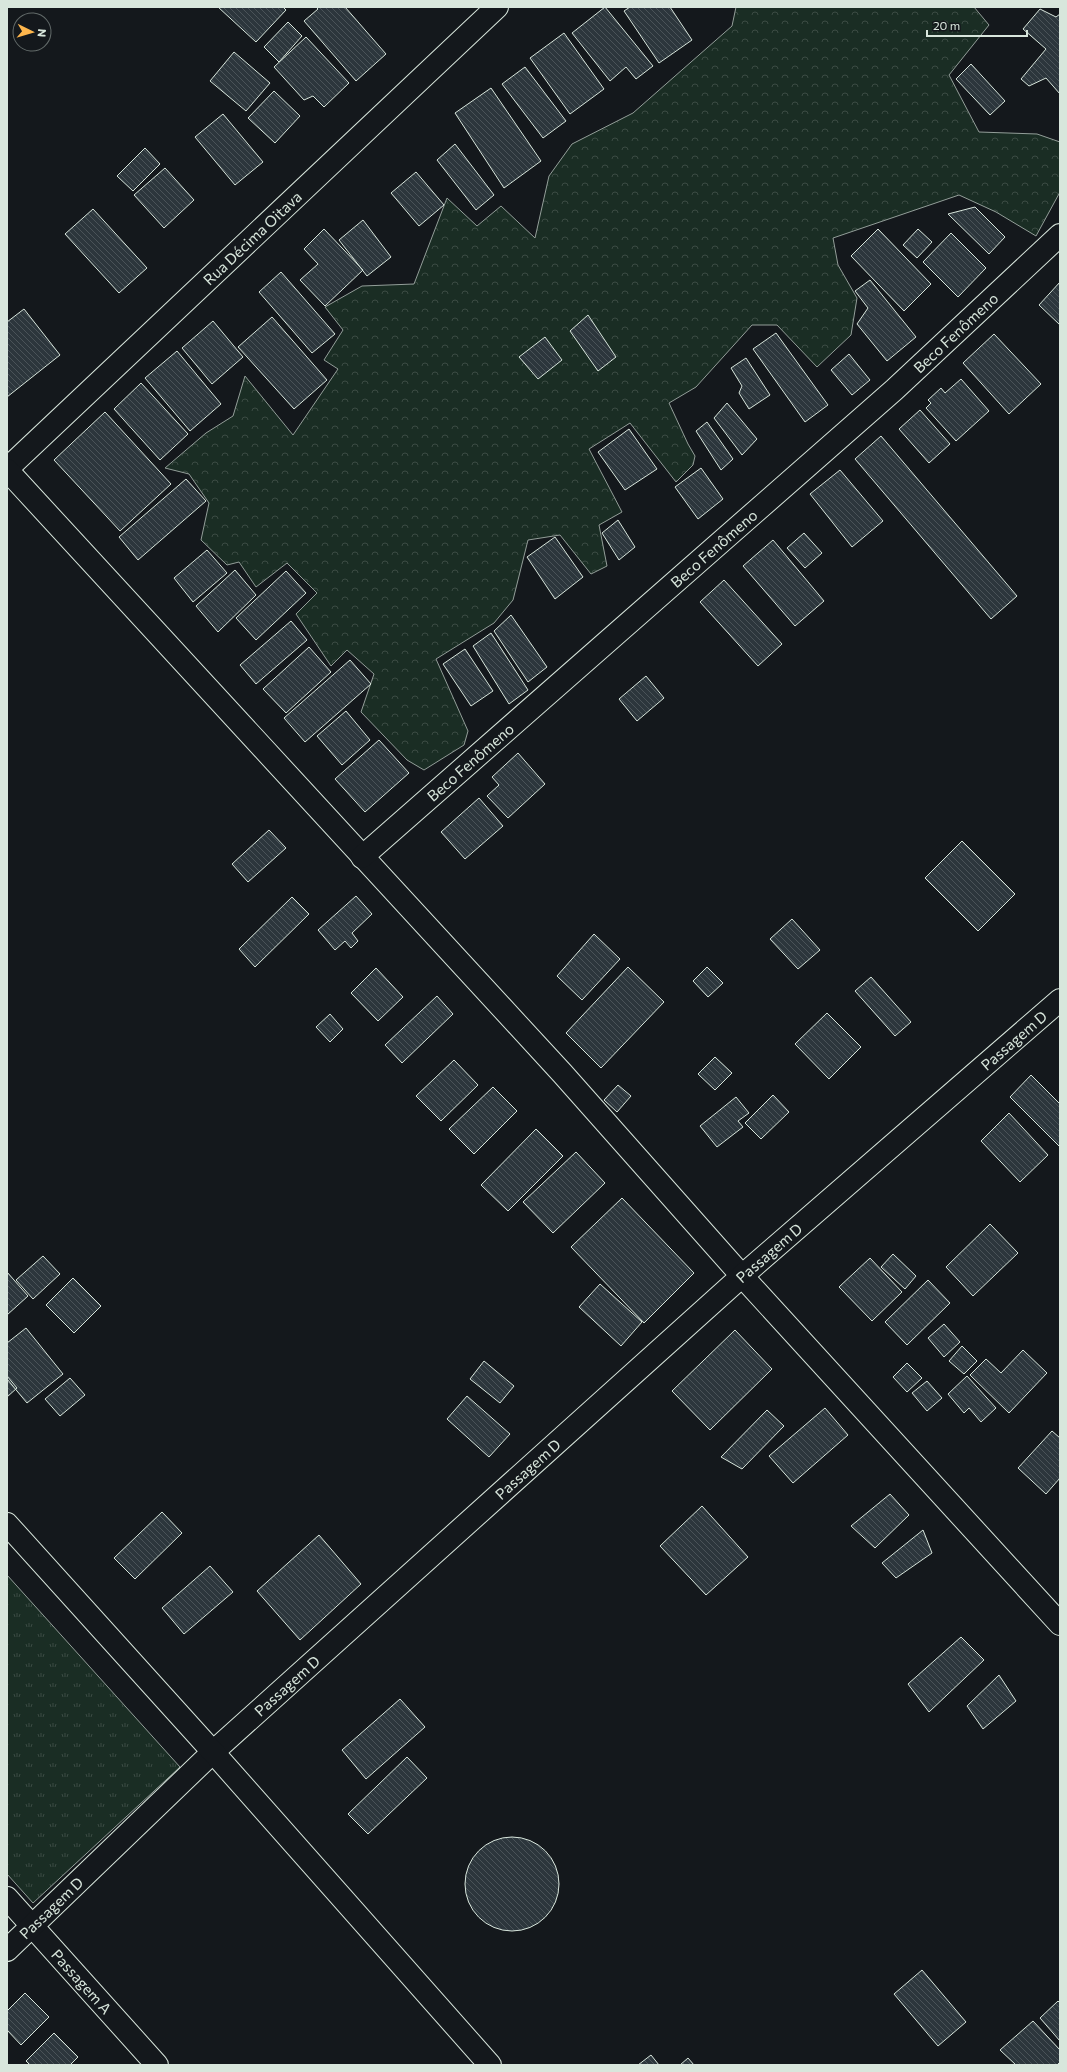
<svg xmlns="http://www.w3.org/2000/svg" width="1067" height="2072" font-family="Commissioner,sans-serif">
  <style>
    .grass { fill: url(#grass-tufts); stroke: #939e99 }
    .forest { fill: url(#forest-crowns); stroke: #939e99 }
    .building { fill: url(#building-back-hatch); stroke: #d8e6dc }
    .lines { fill: none; stroke-linecap: round; stroke-linejoin: round }
    .minor-casing { stroke: #d8e6dc; stroke-width: 24 }
    .major-casing { stroke: #d8e6dc; stroke-width: 24 }
    .minor { stroke: #14181c; stroke-width: 22 }
    .major { stroke: #14181c; stroke-width: 22 }
    .labels { text-anchor: middle; dominant-baseline: central; stroke-width: 3; stroke-linejoin: round; paint-order: stroke }
    .street-label { font-size: 15px; fill: #d8e6dc; stroke: #14181c }
  </style>
  <defs>
    <pattern id="grass-tufts" width="24" height="20" patternUnits="userSpaceOnUse"><rect width="24" height="20" fill="#1a2d24"/><path d="M3 7l-1-3M5 7V3M7 7l1-3M15 17l-1-3M17 17v-4M19 17l1-3" fill="none" stroke="#3b4b43"/></pattern>
    <pattern id="forest-crowns" width="20" height="18" patternUnits="userSpaceOnUse"><rect width="20" height="18" fill="#1a2d24"/><path d="M2 6a3 3 0 1 1 6 0M12 15a3 3 0 1 1 6 0" fill="none" stroke="#3b4b43"/></pattern>
    <pattern id="building-back-hatch" width="6" height="6" patternUnits="userSpaceOnUse"><rect width="6" height="6" fill="#2c363c"/><path d="M-1 5l2 2M0 0l6 6M5-1l2 2" fill="none" stroke="#4a5358"/></pattern>
  </defs>
  <rect width="100%" height="100%" fill="#14181c"/>
  <path class="grass" d="M7,1575L180,1767L33,1903L7,1874Z"/>
  <path class="forest" d="M736,7H974L989,25L949,75L979,132L1037,134L1060,142V192L1036,236L996,212L959,195L833,238L838,265L857,298L851,335L817,367L777,325H752L696,387L669,403L688,444L695,456L693,465L676,482L630,423L589,449L622,512L599,525L607,566L591,574L560,535L528,540L513,600L494,623L436,659L468,731L464,745L424,770L407,760L361,712L374,674L347,650L331,666L296,614L317,593L287,563L256,587L239,562L227,565L201,540L209,503L189,474L165,468L206,433L233,416L245,376L293,435L338,369L324,360L343,330L325,307L362,286L414,284L447,198L477,226L501,206L535,238L549,176L572,144L633,113L732,26Z"/>
  <path class="building" d="M218,7H283L286,10L256,42Z
    M316,7H345L386,54L356,81L304,21L318,9Z
    M605,7L653,66L636,79L626,67L610,81L572,33Z
    M630,7H670L692,40L659,63L624,11Z
    M1040,9L1056,17L1060,14V94L1046,78L1029,86L1021,79L1046,49L1023,29Z
    M288,22L302,36L279,62L264,47Z
    M564,33L604,89L570,114L530,58Z
    M306,37L349,83L324,107L313,96L304,100L274,67Z
    M234,52L270,83L246,111L210,81Z
    M971,64L1005,101L990,115L956,79Z
    M525,67L566,121L543,138L502,84Z
    M491,88L541,161L504,188L455,113Z
    M274,91L300,116L275,143L248,118Z
    M223,114L263,162L235,185L195,137Z
    M455,144L494,195L476,210L437,160Z
    M145,148L160,164L133,191L117,176Z
    M165,168L194,200L164,228L134,195Z
    M416,172L444,205L419,226L391,193Z
    M975,207L1005,237L989,254L948,214Z
    M93,209L147,268L119,293L65,234Z
    M363,220L391,257L367,276L339,240Z
    M324,229L363,270L325,306L300,280L318,264L304,249Z
    M878,229L931,284L904,311L851,256Z
    M918,229L932,242L917,258L903,245Z
    M951,233L986,268L958,297L923,262Z
    M281,272L335,334L312,353L259,292Z
    M870,280L916,337L887,361L857,324L868,308L855,291Z
    M1060,282V325L1039,305Z
    M24,309L60,355L7,397V322Z
    M588,315L616,357L598,371L570,331Z
    M272,317L327,380L294,409L238,347Z
    M213,321L243,357L212,384L182,348Z
    M776,333L828,405L805,422L753,349Z
    M994,334L1041,384L1009,414L963,363Z
    M545,337L562,360L538,379L519,357Z
    M177,351L221,404L190,431L145,378Z
    M849,354L870,380L852,395L831,370Z
    M746,358L770,395L749,409L739,393L742,386L731,368Z
    M961,379L989,411L956,441L926,408L931,403L928,400L941,388L945,393Z
    M141,383L188,434L160,460L114,409Z
    M727,403L757,439L742,455L714,418Z
    M920,410L950,444L929,463L899,429Z
    M105,412L171,484L120,531L54,460Z
    M707,422L733,459L721,470L696,431Z
    M629,429L657,469L625,490L598,452Z
    M881,436L1017,596L991,619L855,459Z
    M701,468L723,499L698,519L675,487Z
    M840,470L883,521L852,547L810,494Z
    M186,479L206,501L138,560L119,537Z
    M618,520L635,547L619,560L602,533Z
    M804,533L822,553L805,568L787,548Z
    M555,537L583,577L555,599L527,557Z
    M773,540L824,601L795,626L743,566Z
    M207,550L227,573L193,602L174,578Z
    M235,570L256,595L218,632L196,606Z
    M286,571L306,593L256,640L236,618Z
    M724,580L782,644L758,666L700,602Z
    M511,615L547,667L528,682L494,631Z
    M291,621L307,640L256,684L240,665Z
    M491,633L528,690L509,704L473,646Z
    M309,647L331,672L286,713L263,689Z
    M465,649L493,691L471,706L443,664Z
    M350,660L371,684L305,742L284,718Z
    M646,676L664,698L637,721L619,699Z
    M346,711L370,740L342,765L317,736Z
    M379,740L409,773L365,812L335,779Z
    M518,753L545,784L508,818L487,796L499,785L492,777Z
    M479,798L503,826L465,859L441,832Z
    M269,830L286,848L248,882L232,864Z
    M962,841L1015,894L978,931L925,878Z
    M356,896L372,914L352,933L358,941L351,948L345,941L335,950L318,930Z
    M292,897L309,914L255,967L239,949Z
    M792,919L820,950L798,969L770,939Z
    M594,934L620,959L582,1000L557,976Z
    M628,967L664,1002L601,1068L566,1033Z
    M707,967L723,983L708,997L693,981Z
    M376,968L403,997L378,1021L351,993Z
    M871,977L911,1022L895,1036L855,991Z
    M437,996L453,1014L402,1063L385,1045Z
    M827,1013L861,1047L829,1079L795,1044Z
    M330,1014L343,1029L330,1042L316,1027Z
    M715,1057L732,1073L715,1090L698,1074Z
    M454,1060L478,1085L441,1121L416,1096Z
    M1031,1075L1060,1104V1147L1010,1097Z
    M618,1085L631,1096L617,1112L604,1100Z
    M493,1087L517,1111L474,1154L449,1129Z
    M773,1095L789,1112L761,1139L745,1123Z
    M736,1097L749,1113L738,1121L743,1127L717,1147L700,1126Z
    M1009,1113L1048,1155L1020,1182L981,1141Z
    M536,1129L563,1156L508,1211L481,1185Z
    M576,1152L605,1183L553,1233L523,1202Z
    M622,1198L694,1273L644,1323L571,1247Z
    M990,1224L1018,1253L973,1296L946,1267Z
    M893,1254L916,1276L905,1289L881,1267Z
    M43,1256L60,1274L33,1299L16,1280Z
    M870,1258L902,1292L872,1321L839,1287Z
    M7,1272L28,1296L7,1315Z
    M73,1278L101,1306L74,1333L46,1305Z
    M928,1280L950,1303L907,1345L885,1322Z
    M600,1284L642,1322L621,1346L579,1307Z
    M944,1324L960,1342L944,1357L928,1338Z
    M26,1328L63,1374L27,1403L7,1379V1343Z
    M735,1330L772,1369L710,1430L672,1391Z
    M962,1346L977,1361L964,1374L949,1361Z
    M1023,1350L1047,1373L1009,1413L970,1375L986,1359L1001,1373Z
    M484,1361L514,1386L500,1403L470,1379Z
    M907,1363L922,1378L907,1392L893,1377Z
    M7,1376L17,1388L7,1397Z
    M967,1376L996,1408L981,1422L969,1408L964,1413L948,1394Z
    M70,1378L85,1395L60,1416L45,1399Z
    M927,1381L942,1398L927,1411L912,1393Z
    M467,1396L510,1434L489,1457L447,1419Z
    M825,1408L848,1435L793,1483L769,1456Z
    M767,1410L784,1426L742,1469L721,1457Z
    M1052,1431L1060,1438V1478L1046,1494L1018,1468Z
    M890,1494L909,1515L875,1548L851,1526Z
    M702,1506L748,1557L706,1595L660,1546Z
    M162,1512L182,1533L135,1579L114,1558Z
    M923,1530L932,1553L896,1578L882,1563Z
    M319,1535L361,1584L300,1640L257,1591Z
    M210,1566L233,1592L184,1634L162,1608Z
    M961,1637L984,1660L929,1712L908,1684Z
    M999,1675L1016,1701L983,1729L967,1706Z
    M400,1699L425,1727L366,1779L342,1750Z
    M407,1757L427,1778L368,1834L348,1814Z
    M465 1884a47 47 0 1 1 94 0a47 47 0 1 1-94 0Z
    M922,1970L966,2022L938,2046L894,1994Z
    M25,1993L49,2017L21,2045L7,2030V2011Z
    M1058,2001L1060,2003V2041L1040,2018Z
    M1033,2021L1060,2050V2062L1057,2065H1016L1000,2050Z
    M54,2033L78,2057L70,2065H30L26,2061Z
    M651,2055L659,2065H638Z
    M688,2058L694,2065H680Z"/>
  <g class="lines">
    <defs>
      <g id="minor">
        <path id="s1" d="M7,469L497,7"/>
        <path d="M7,470L562,1073L742,1276L1060,1624"/>
        <path id="s2" d="M362,857L894,390L1060,235"/>
        <path id="s3" d="M7,1898L157,2065"/>
        <path id="s4" d="M7,1950L213,1752L742,1276L1060,1000"/>
      </g>
      <path id="major" d="M7,1524L213,1752L490,2065"/>
    </defs>
    <use href="#minor" class="minor-casing"/>
    <use href="#major" class="major-casing"/>
    <use href="#minor" class="minor"/>
    <use href="#major" class="major"/>
  </g>
  <g class="labels">
    <g class="street-label">
      <text stroke="none"><textPath href="#s1" startOffset="337">Rua Décima Oitava</textPath></text>
      <text stroke="none"><textPath href="#s2" startOffset="792">Beco Fenômeno</textPath></text>
      <text stroke="none"><textPath href="#s2" startOffset="468">Beco Fenômeno</textPath></text>
      <text stroke="none"><textPath href="#s2" startOffset="144">Beco Fenômeno</textPath></text>
      <text stroke="none"><textPath href="#s4" startOffset="1357">Passagem D</textPath></text>
      <text stroke="none"><textPath href="#s4" startOffset="1033">Passagem D</textPath></text>
      <text stroke="none"><textPath href="#s4" startOffset="709">Passagem D</textPath></text>
      <text stroke="none"><textPath href="#s4" startOffset="385">Passagem D</textPath></text>
      <text stroke="none"><textPath href="#s4" startOffset="61">Passagem D</textPath></text>
      <text stroke="none"><textPath href="#s3" startOffset="112">Passagem A</textPath></text>
    </g>
  </g>
  <rect width="1067" height="2072" fill="none" stroke="#d8e6dc" stroke-width="16"/>
  <g transform="translate(32 32) rotate(95)"><circle r="19" fill="#14181c" stroke="#626a69"/>
  <path d="M0-3L7 15L0 10L-7 15Z" fill="#ffb74d"/>
  <text y="-6" font-size="11" font-weight="bold" text-anchor="middle" fill="#d8e6dc">N</text>
  </g>
  <path d="M927 30v6h100v-6" fill="none" stroke="#d8e6dc" stroke-width="2"/>
  <text x="933" y="30" font-size="12" fill="#d8e6dc" stroke="#14181c" stroke-width="3" paint-order="stroke">20 m</text>
</svg>
